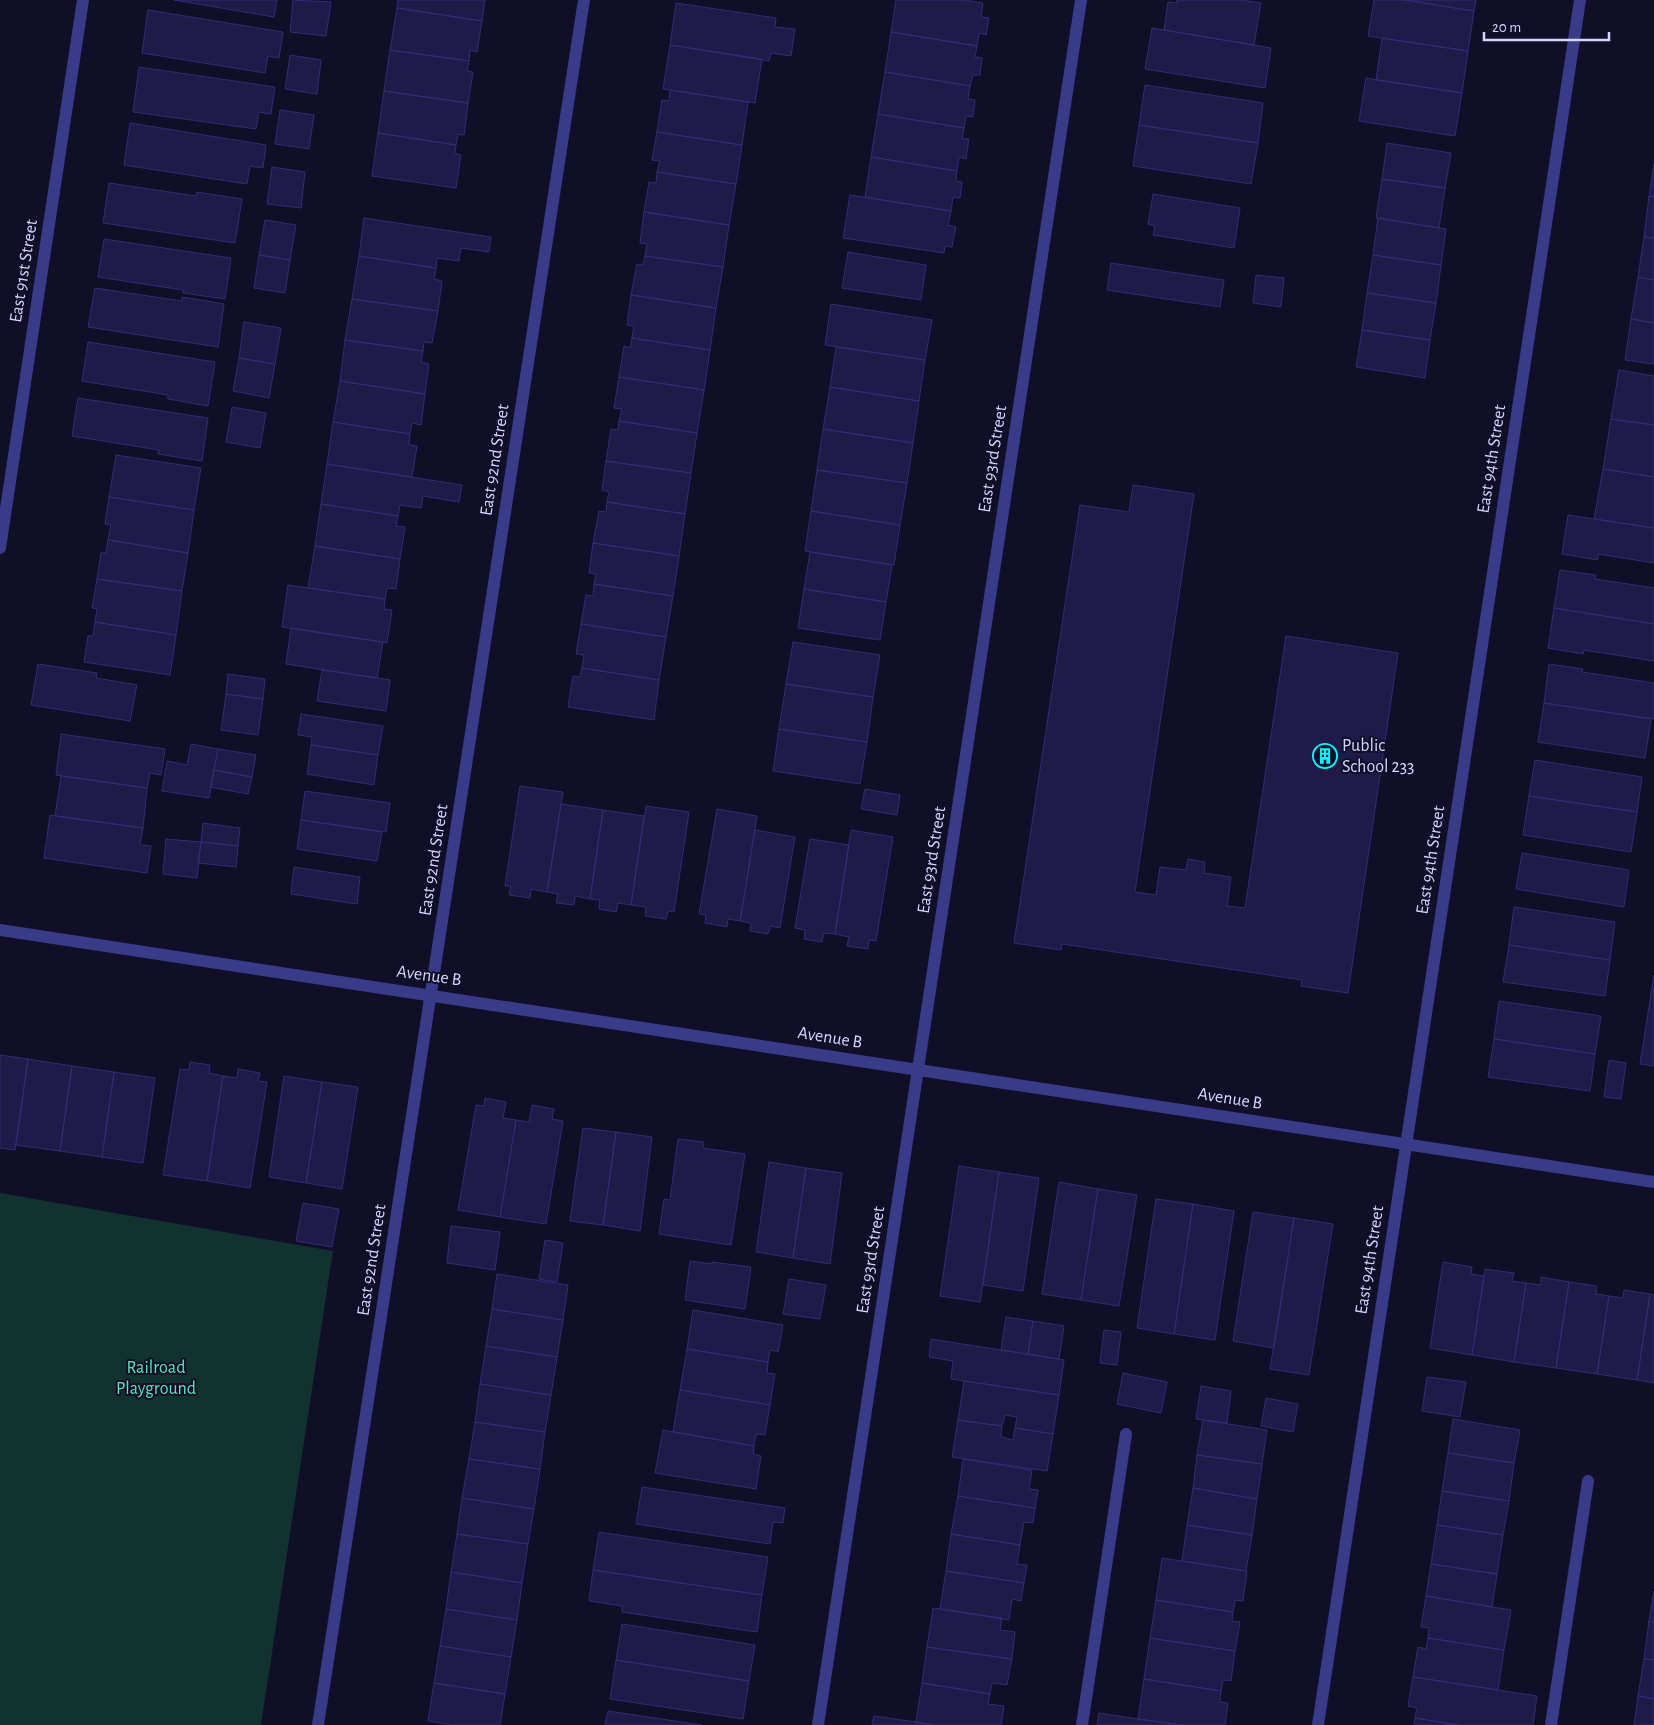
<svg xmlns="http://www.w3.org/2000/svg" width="1654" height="1725" font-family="'Alegreya Sans',sans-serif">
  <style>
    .green { fill: #11322e }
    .building { fill: #201a49; stroke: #342b76 }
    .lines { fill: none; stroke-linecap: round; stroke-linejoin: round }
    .minor { stroke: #373b88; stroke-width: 12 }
    .labels { text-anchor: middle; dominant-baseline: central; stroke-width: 4; stroke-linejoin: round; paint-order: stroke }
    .street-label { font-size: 18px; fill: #d6d5ff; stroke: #110e28 }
    .poi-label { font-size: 18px; fill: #d6d5ff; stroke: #110e28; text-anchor: start }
    .park-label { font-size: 18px; fill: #5be5b8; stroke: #110e28 }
  </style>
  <rect width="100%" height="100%" fill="#110e28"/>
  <path class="green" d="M0,1193L333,1251L261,1725H0Z"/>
  <path class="building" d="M174,0H277L274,17Z
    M293,0L331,2L326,36L290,32Z
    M398,0H485L482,21L397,8Z
    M896,0H964L983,3L981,17L989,18L986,35L979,33L977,46L891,32Z
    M1177,0H1240L1261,3L1254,45L1164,30L1168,2L1177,3Z
    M1374,0H1405L1474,11L1468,51L1368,36Z
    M1405,0H1476L1474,11Z
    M676,3L776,18L775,27L795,29L791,56L771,53L769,61L670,45Z
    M397,8L482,21L477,52L470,50L469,61L390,50Z
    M148,10L283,32L279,58L268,56L265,73L142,53Z
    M1152,28L1271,48L1265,88L1145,69Z
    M891,32L977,46L975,57L982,58L980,75H973L970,86L885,72Z
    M1382,38L1468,51L1462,93L1376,80Z
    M670,45L762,59L755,103L663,89Z
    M390,50L469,61L467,71L473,72L468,103L384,91Z
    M290,55L321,60L317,94L285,89Z
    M139,67L275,87L271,114L259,112L256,129L133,112Z
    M885,72L970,86L968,99L975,100L973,117L966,116L964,128L878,114Z
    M1366,78L1462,93L1455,136L1359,121Z
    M1145,85L1263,103L1258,143L1139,125Z
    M670,90L748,102L742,145L657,132L662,100L669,101Z
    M384,91L468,103L464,135L458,134L456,145L378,133Z
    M280,110L314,115L309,149L275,144Z
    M878,114L964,128L962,139H969L966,159L959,157L957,171L871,157Z
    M130,123L266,145L263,168L250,166L247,184L124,165Z
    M1139,125L1258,143L1251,184L1133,166Z
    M657,132L742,145L736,184L657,172L660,161L652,160Z
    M378,133L456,145L455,153L461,155L456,188L372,176Z
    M1387,143L1451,153L1445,188L1382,179Z
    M871,157L957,171L956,181L962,182L960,198L953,197L951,211L865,197Z
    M1654,164V197L1649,196Z
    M272,167L305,172L301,208L267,204Z
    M657,172L736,184L729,225L644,212L649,182L656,183Z
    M1382,179L1445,188L1439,228L1376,218Z
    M109,183L196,196L197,192L242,199L235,243L103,223Z
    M1153,194L1240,208L1234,248L1153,235L1155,226L1148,224Z
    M850,195L951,211L948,225L956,227L952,247L945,246L944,253L843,238Z
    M1649,196L1654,197V238L1644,237Z
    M644,212L729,225L723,267L645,256L647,244L640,243Z
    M364,218L491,237L489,252L461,248L459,261L437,258L436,268L359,256Z
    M1378,218L1446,229L1441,265L1373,255Z
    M265,220L296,225L290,260L259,255Z
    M1644,237L1654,238V280L1638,277Z
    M104,239L231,258L225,299L183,293V290L98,277Z
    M848,252L926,265L921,300L842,288Z
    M259,255L290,260L285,293L254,288Z
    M1373,255L1441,265L1436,303L1367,293Z
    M359,256L436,268L434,279L442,281L438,311L352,299Z
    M645,256L723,267L716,308L631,295L637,264L643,265Z
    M1111,263L1224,280L1220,307L1107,290Z
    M1256,275L1284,278L1281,307L1253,303Z
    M1638,277L1654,280V323L1631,319Z
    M95,288L182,301V297L224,304L218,347L88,327Z
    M1367,293L1436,303L1430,340L1362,330Z
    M631,295L716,308L710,350L632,338L634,326L627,325Z
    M352,299L438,311L432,343L424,342L423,351L345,340Z
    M831,304L932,320L925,360L825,345Z
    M1631,319L1654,323V364L1625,360Z
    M244,322L281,328L275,364L239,358Z
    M1362,330L1430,340L1425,378L1356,367Z
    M632,338L710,350L704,390L619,377L624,346L630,348Z
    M345,340L423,351L421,362L429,364L425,394L340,381Z
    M88,342L215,362L208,406L168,399V395L82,381Z
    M836,347L925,360L919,401L830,387Z
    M239,358L275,364L269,398L233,391Z
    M1619,370L1654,376V425L1611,419Z
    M619,377L704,390L697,433L619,421L622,409L614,408Z
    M340,381L425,394L421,425L412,423L410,434L333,422Z
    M830,387L919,401L913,443L823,429Z
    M78,398L208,418L202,461L158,454L159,450L72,436Z
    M232,407L266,413L260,448L226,442Z
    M1611,419L1654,425V477L1603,469Z
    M619,421L697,433L691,473L606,461L611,429L618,430Z
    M333,422L410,434L409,445L417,446L412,477L327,464Z
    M823,429L913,443L907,483L817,470Z
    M116,455L201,468L194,510L109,497Z
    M606,461L691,473L685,514L607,502L609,492L602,490Z
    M327,464L462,485L459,502L423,496L421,508L400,505L398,516L321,504Z
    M1603,469L1654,477V528L1594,519Z
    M817,470L907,483L900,525L811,511Z
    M1133,485L1194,494L1135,892L1156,895L1160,867L1186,870L1188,859L1205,862L1204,873L1231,877L1227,906L1245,908L1286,636L1398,653L1348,993L1301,986L1302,980L1062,944L1061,950L1014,943L1080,505L1129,512Z
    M109,497L194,510L188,553L108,540L111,525L105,524Z
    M607,502L685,514L679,556L593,543L599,511L606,512Z
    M321,504L398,516L396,526L405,527L400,559L315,546Z
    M811,511L900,525L894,565L805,551Z
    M1568,515L1654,528V563L1598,554V560L1562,554Z
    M108,540L188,553L182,591L97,579L101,553H106Z
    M593,543L679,556L673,596L594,584L596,574L589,573Z
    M315,546L400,559L396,589L387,588L385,599L308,588Z
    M810,552L892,565L886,602L804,589Z
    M1560,570L1596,575L1595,579L1654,588V624L1554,608Z
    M97,579L182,591L176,635L95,622L97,609L92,608Z
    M594,584L673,596L666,637L581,624L586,595L593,596Z
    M288,585L385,599L384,609L392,610L387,643L282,627Z
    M804,589L886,602L880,640L798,628Z
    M1554,608L1654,624V661L1584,650L1583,654L1548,648Z
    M95,622L176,635L170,675L84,662L88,636H93Z
    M581,624L666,637L659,680L582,668L584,655L576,654Z
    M291,628L383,642L377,678L286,664Z
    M793,642L880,655L873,697L786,684Z
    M38,664L97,673L96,678L137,685L130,721L31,705Z
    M1549,664L1583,669L1582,672L1654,683V719L1544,703Z
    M582,668L659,680L654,720L568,707L573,676L580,677Z
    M322,670L390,680L386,711L317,701Z
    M228,674L265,679L263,699L226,694Z
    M786,684L873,697L867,742L779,729Z
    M226,694L263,699L258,735L221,730Z
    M1544,703L1651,719L1645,758L1538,742Z
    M301,714L383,726L378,755L311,745L312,737L298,735Z
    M779,729L867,742L860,784L773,771Z
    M61,734L165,749L161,775L150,773L147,788L56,775Z
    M191,744L218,749L209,798L162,791L167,761L187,765Z
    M311,745L378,755L374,785L307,774Z
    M218,749L256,755L252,777L214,770Z
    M1535,760L1642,777L1637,812L1529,796Z
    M214,770L252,777L248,794L210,787Z
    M61,776L147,788L143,828L55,816Z
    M520,786L563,792L547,892L531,889L530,898L509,895L511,886H505Z
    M865,789L900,795L897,815L861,809Z
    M305,791L390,803L386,832L301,820Z
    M1529,796L1637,812L1631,852L1523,835Z
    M561,804L603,810L590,899L575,896L574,905L556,903L558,894L547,892Z
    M646,806L689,812L674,912L668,911L666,919L645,916L646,907L631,905Z
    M717,809L757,816L740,921L728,919L727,927L705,923L706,915L699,914Z
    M603,810L644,816L631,905L618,903L616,912L599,909L600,900L590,899Z
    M50,815L143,828L140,845L151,846L147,873L44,858Z
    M301,820L382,832L377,861L297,849Z
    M203,823L240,828L238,846L201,842Z
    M755,830L795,837L780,928L770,926L768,934L750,931L751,923L740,921Z
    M851,830L893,837L876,941L869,940L868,949L847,946L849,937L835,934Z
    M166,839L201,842L197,878L163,874Z
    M810,839L849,845L835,934L824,933L822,942L804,939L805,930L795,928Z
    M201,842L238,846L236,867L198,863Z
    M1522,853L1629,870L1624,907L1516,889Z
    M294,867L360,877L357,904L291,894Z
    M1514,907L1615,922L1610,960L1509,945Z
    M1509,945L1610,960L1605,996L1503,982Z
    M1654,975V1066L1640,1064Z
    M1499,1001L1601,1016L1595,1054L1494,1039Z
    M1494,1039L1595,1054L1590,1091L1488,1077Z
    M0,1055L28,1059L15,1150L0,1148Z
    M28,1059L72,1066L60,1151L16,1145Z
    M1609,1060L1626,1063L1621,1099L1604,1097Z
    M190,1062L210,1065L209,1073L223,1076L207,1181L163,1175L180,1069L189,1070Z
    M72,1066L114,1072L102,1157L60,1151Z
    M238,1069L260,1073L258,1081L267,1082L250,1188L207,1181L223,1076L237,1078Z
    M114,1072L155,1078L143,1163L102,1157Z
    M284,1076L322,1082L306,1183L269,1177Z
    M322,1082L358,1087L342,1189L306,1183Z
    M485,1098L506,1102L503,1118L516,1120L500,1217L458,1210L476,1105L484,1106Z
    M532,1105L554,1109L552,1119L563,1121L546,1224L500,1217L516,1120L529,1122Z
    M583,1128L616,1132L603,1225L570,1221Z
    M616,1132L652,1137L640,1231L603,1225Z
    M678,1139L704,1142L703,1148L745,1154L731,1245L659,1234L664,1199L670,1200Z
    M769,1162L806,1168L793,1258L756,1252Z
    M959,1166L999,1172L980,1302L940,1296Z
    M806,1168L842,1173L830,1264L793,1258Z
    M999,1172L1039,1178L1023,1291L983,1285Z
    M1059,1182L1098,1189L1081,1300L1042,1294Z
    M1098,1189L1137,1195L1119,1306L1081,1300Z
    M1156,1199L1193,1204L1174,1334L1137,1328Z
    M303,1203L339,1209L332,1247L296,1241Z
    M1193,1204L1234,1211L1215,1340L1174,1334Z
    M1253,1212L1294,1218L1274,1348L1233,1341Z
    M1294,1218L1333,1224L1309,1375L1270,1369Z
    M451,1226L500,1232L495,1270L447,1263Z
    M545,1240L563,1243L557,1282L539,1279Z
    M690,1261L712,1264V1262L751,1267L745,1309L685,1300Z
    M1443,1262L1472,1267L1471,1274L1484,1276L1472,1355L1430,1348Z
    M1485,1269L1514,1273L1512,1281L1526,1283L1514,1362L1472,1355Z
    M497,1274L568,1285L563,1320L492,1309Z
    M1541,1277L1569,1282L1556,1368L1514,1362L1526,1283L1541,1285Z
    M789,1279L826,1285L820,1319L783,1314Z
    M1569,1282L1597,1286L1596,1294L1609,1296L1597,1374L1556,1368Z
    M1624,1290L1650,1294L1637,1380L1597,1374L1609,1296L1623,1298Z
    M1650,1294L1654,1295V1383L1637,1380Z
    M492,1309L563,1320L557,1357L486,1346Z
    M693,1310L783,1325L778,1352L770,1350L768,1362L687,1349Z
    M1006,1317L1033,1321L1028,1354L1001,1350Z
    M1033,1321L1064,1326L1059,1359L1028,1354Z
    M1104,1330L1121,1332L1117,1365L1100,1363Z
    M931,1339L1064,1360L1059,1395L951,1379L953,1361L929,1357Z
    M486,1346L557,1357L551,1395L480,1384Z
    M687,1349L768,1362L767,1373L775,1374L770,1405L680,1390Z
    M1123,1373L1167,1382L1161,1413L1117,1404Z
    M1427,1377L1466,1382L1460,1417L1422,1411Z
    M964,1381L1059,1395L1053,1434L1015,1428L1017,1417L1005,1415L1002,1426L958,1420Z
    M480,1384L551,1395L545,1432L475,1422Z
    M1201,1386L1231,1391L1227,1423L1196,1419Z
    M680,1390L770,1405L765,1435L756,1434L754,1446L673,1432Z
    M1266,1398L1298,1404L1293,1432L1261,1426Z
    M1453,1419L1520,1430L1514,1463L1448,1453Z
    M958,1420L1002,1426L1001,1437L1013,1440L1015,1428L1053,1434L1047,1471L952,1457Z
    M1203,1420L1267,1430L1262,1464L1197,1455Z
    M475,1422L545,1432L540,1469L469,1459Z
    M663,1430L754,1446L753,1454L761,1456L756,1489L655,1473Z
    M1448,1453L1514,1463L1509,1501L1442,1491Z
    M1197,1455L1262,1464L1257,1499L1193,1488Z
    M469,1459L540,1469L534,1509L462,1498Z
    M963,1459L1032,1470L1029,1489L1038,1490L1035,1508L958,1496Z
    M642,1487L785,1508L783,1523L773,1522L770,1544L636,1524Z
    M1193,1488L1257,1499L1252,1535L1187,1525Z
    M1442,1491L1509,1501L1503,1535L1437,1525Z
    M958,1496L1035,1508L1033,1523L1024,1522L1020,1545L951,1534Z
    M462,1498L534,1509L528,1544L457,1534Z
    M1187,1525L1252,1535L1246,1571L1182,1561Z
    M1437,1525L1503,1535L1497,1574L1431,1564Z
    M599,1532L768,1557L762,1595L593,1570Z
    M457,1534L528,1544L522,1583L451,1572Z
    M951,1534L1020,1545L1017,1564L1027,1565L1024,1583L946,1571Z
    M1162,1558L1247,1571L1243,1601L1235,1600L1233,1612L1156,1600Z
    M1431,1564L1497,1574L1492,1607L1426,1596Z
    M593,1570L762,1595L757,1632L622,1612V1606L589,1601Z
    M946,1571L1024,1583L1021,1601L1012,1599L1009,1620L940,1609Z
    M451,1572L522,1583L517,1620L446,1609Z
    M1654,1591V1622L1649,1621Z
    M1426,1596L1511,1610L1504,1650L1428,1638L1429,1628L1421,1627Z
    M1156,1600L1233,1612L1232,1621L1240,1622L1235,1651L1150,1638Z
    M933,1608L1002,1618L1000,1630L1015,1632L1012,1659L927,1647Z
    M446,1609L517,1620L511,1657L440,1646Z
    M1649,1621L1654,1622V1660L1644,1659Z
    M622,1624L755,1645L749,1681L616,1660Z
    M1150,1638L1235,1651L1231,1681L1223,1680L1221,1691L1144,1679Z
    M1428,1638L1504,1650L1498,1690L1413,1677L1418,1647L1426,1649Z
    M440,1646L511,1657L505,1694L434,1683Z
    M927,1647L1012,1659L1007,1685L992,1683L990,1694L922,1683Z
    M1644,1659L1654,1660V1699L1638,1696Z
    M616,1660L749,1681L743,1719L610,1699Z
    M1413,1677L1537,1696L1533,1725H1459L1415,1718L1417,1708L1408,1706Z
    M1144,1679L1221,1691L1220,1702L1228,1703L1225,1725H1183L1138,1719Z
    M434,1683L505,1694L500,1725H452L428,1721Z
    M922,1683L990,1694L988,1704L1004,1706L1001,1725H935L916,1722Z
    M1638,1696L1654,1699V1725H1634Z
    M608,1711L702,1725H605Z
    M1099,1713L1138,1719L1183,1725H1097Z
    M874,1716L916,1722L935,1725H872Z
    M1415,1718L1459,1725H1414Z"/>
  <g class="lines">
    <path class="minor" d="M0,548L83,0
      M0,930L1654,1182
      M318,1725L584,0
      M818,1725L1081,0
      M1082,1725L1126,1434
      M1318,1725L1580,0
      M1551,1725L1588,1481"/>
  </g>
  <defs>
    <symbol id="building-ring" viewBox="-11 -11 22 22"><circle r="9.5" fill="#110e28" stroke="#01faff" stroke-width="1.5"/><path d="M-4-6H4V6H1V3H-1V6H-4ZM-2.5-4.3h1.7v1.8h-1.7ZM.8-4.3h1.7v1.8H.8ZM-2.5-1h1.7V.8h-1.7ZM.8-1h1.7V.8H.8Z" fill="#01faff"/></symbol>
  </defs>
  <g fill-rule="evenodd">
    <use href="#building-ring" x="1311" y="742" width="28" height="28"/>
  </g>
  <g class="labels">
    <g class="street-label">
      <text transform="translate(24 271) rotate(-81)">East 91st Street</text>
      <text transform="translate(993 459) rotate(-81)">East 93rd Street</text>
      <text transform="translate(1492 459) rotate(-81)">East 94th Street</text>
      <text transform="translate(495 460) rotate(-81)">East 92nd Street</text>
      <text transform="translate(434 860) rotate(-81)">East 92nd Street</text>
      <text transform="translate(932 860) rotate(-81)">East 93rd Street</text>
      <text transform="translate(1431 860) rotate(-81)">East 94th Street</text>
      <text transform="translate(429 976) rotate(8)">Avenue B</text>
      <text transform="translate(830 1038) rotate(9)">Avenue B</text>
      <text transform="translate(1230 1099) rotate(9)">Avenue B</text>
      <text transform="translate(372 1260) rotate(-81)">East 92nd Street</text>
      <text transform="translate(871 1260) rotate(-81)">East 93rd Street</text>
      <text transform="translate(1370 1260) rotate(-81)">East 94th Street</text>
    </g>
    <g class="poi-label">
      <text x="1342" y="746">Public<tspan x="1342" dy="21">School 233</tspan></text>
    </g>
    <g class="park-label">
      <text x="156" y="1368">Railroad<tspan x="156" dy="21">Playground</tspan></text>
    </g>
  </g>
  <path d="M1484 32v8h125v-8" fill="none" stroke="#d6d5ff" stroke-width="2.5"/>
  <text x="1492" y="32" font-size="15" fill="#d6d5ff" stroke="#110e28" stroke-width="4" paint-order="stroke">20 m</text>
</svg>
